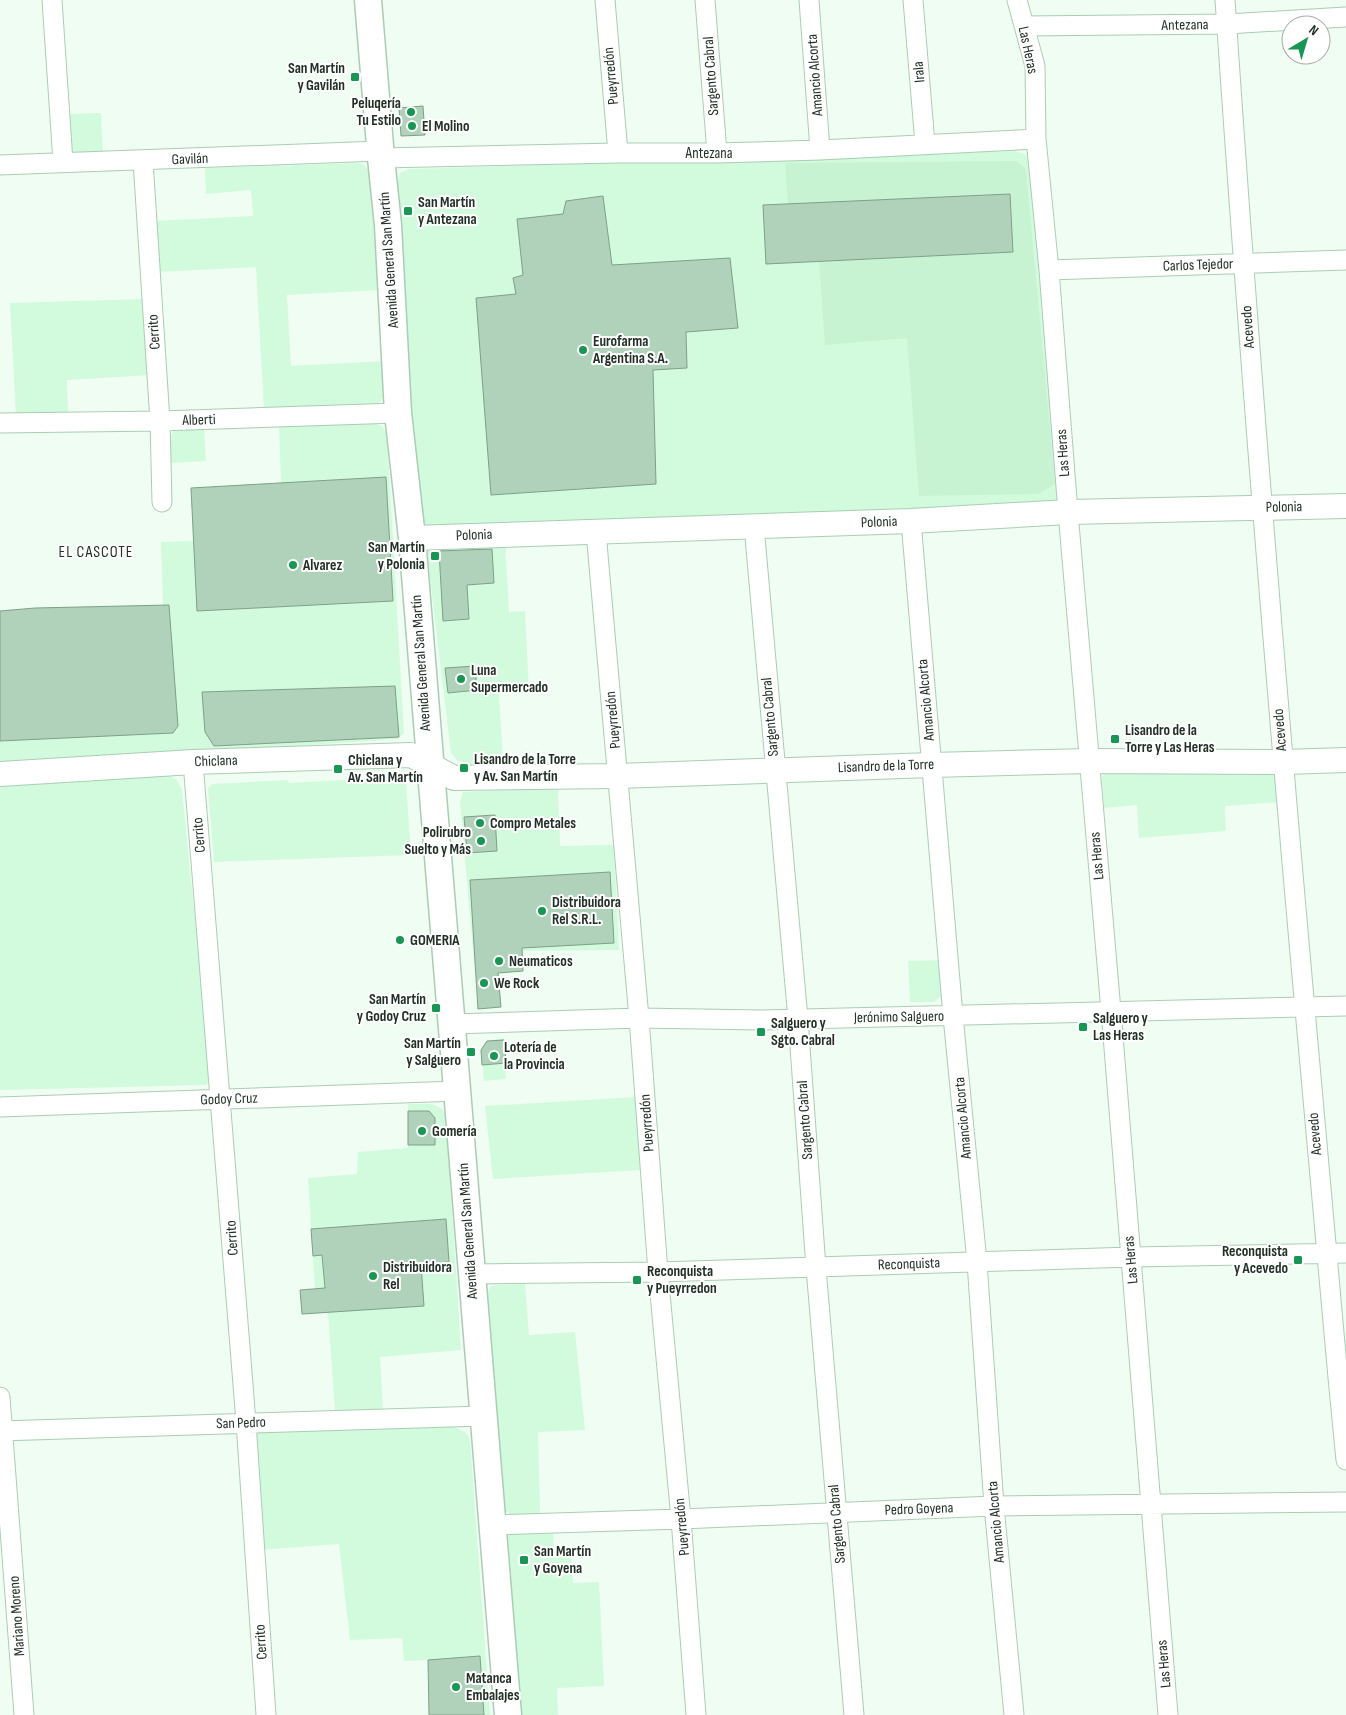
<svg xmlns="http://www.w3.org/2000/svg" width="1346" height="1715" font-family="'Sofia Sans Condensed',sans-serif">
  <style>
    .built { fill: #d1fbdc }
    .green { fill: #c8f3d3 }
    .building { fill: #b1d2ba; stroke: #7f9f88 }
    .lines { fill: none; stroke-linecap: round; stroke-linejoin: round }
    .minor-casing { stroke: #abccb4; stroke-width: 21 }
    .tertiary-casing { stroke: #abccb4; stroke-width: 26 }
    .secondary-casing { stroke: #abccb4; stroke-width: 29 }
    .minor { stroke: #fff; stroke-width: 19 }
    .tertiary { stroke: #fff; stroke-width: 24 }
    .secondary { stroke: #fff; stroke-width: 26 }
    .poi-dot { fill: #189653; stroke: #fff; stroke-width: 2 }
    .labels { text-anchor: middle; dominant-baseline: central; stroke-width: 4; stroke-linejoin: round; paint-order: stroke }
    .street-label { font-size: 15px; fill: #222f26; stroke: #fff }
    .poi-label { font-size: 15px; font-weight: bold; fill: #222f26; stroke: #fff; text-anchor: start }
    .neighbourhood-label { font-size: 16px; letter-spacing: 1px; fill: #222f26; stroke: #fff }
  </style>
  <rect width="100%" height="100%" fill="#f0fdf3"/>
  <path class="built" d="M101,113L103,156L76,153L71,149L68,114Z
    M1015,151L1027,155L1031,160L1062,495L1054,506L417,526L396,183L400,173L409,169Z
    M360,163L365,166L369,171L379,290L287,295L291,366L384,361L385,396L377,405L264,409L256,267L157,272L154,221L253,216L251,190L206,194L205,168Z
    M145,299L151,375L67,380L68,415L16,417L10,303Z
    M373,423L382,426L387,435L404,733L397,739L0,766V610L163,605L161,542L193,541L191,488L281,483L279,425Z
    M204,427L206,461L171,463L170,438L174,430Z
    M505,539L509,612L525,611L529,692L499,694L503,763L465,765L457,760L451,753L427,553L428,548Z
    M1272,772L1277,777L1280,802L1225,806L1226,831L1139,838L1137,805L1104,808L1102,777L1104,773Z
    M166,774L177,780L182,790L211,1078L206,1085L0,1090V781Z
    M401,777L406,782L411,855L214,862L208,788L212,784L288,780L289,783Z
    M558,787L560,846L614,845L619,950L522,951L523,971L492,973L501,1007L478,1009L460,801L463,792Z
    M944,960L942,995L934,1002H910L908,961Z
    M504,1038L506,1079L484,1081L481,1049L487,1041Z
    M636,1097L640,1170L493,1179L485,1106Z
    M408,1104H432L442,1109L446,1116L461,1350L380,1357L383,1410L335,1411L328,1313L302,1314L300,1290L315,1289L308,1178L357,1174L358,1152L408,1148Z
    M525,1284L529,1335L575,1332L585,1430L538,1432L540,1514L513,1516L505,1511L503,1506L486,1296L490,1287L496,1285Z
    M450,1425L466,1433L470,1439L490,1715H429L428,1660L404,1661L402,1638L350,1640L339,1544L259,1550L252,1434L259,1432Z
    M553,1528L554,1557H571L573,1583L599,1582L604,1686L557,1688L558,1715H521L508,1536L510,1532Z"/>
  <path class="green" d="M1016,161L1026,169L1055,484L1039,494L919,496L907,338L825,345L819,261L1013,252L1010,194L788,204L785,163Z"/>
  <path class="building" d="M423,106L425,135L401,136L399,108Z
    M1010,194L1013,252L766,264L763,205Z
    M603,196L612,265L730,258L738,328L686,332L687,368L653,370L656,484L491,495L476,298L516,294L513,278L523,275L517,219L563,214L566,201Z
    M386,477L393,601L197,611L191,488Z
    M492,549L494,583L467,585L469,619L443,621L439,551Z
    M169,605L178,726L173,733L0,741V611L35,608Z
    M475,666L477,690L448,693L445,668Z
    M395,686L399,737L214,746L205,732L202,692Z
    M495,815L497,851L467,853L464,817Z
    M610,872L614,943L522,948L523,971L498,973L501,1007L478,1009L470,880Z
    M504,1040L506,1063L482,1065L481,1050L487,1041Z
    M408,1111H429L435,1118V1145H408Z
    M446,1219L449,1262L421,1264L424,1306L302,1314L300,1290L325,1288L322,1255L313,1256L311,1229Z
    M480,1656L484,1715H429L428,1660Z"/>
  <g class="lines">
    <defs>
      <path id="minor" d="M52,0L63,162
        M605,0L618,153
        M705,0L717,153
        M809,0L820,150
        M913,0L925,144
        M1017,0L1035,66L1036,139L1049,270L1068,512L1111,1011L1168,1715
        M1225,0C1247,326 1273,651 1302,976C1316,1138 1330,1299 1346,1460
        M1024,26L1227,24L1346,17
        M381,158L618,153H717L820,150L1036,139
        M143,161L160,421L162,502
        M0,165L380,151
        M1049,270L1346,260
        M0,423L160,421L398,413
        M911,521L953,1016L977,1262L994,1506L1014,1715
        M754,526L798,1019L816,1268L854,1715
        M596,532L639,1018L658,1272L681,1519L696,1715
        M193,762L246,1422L266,1715
        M452,1024L639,1018L761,1020L1346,1006
        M0,1107L458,1091
        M472,1274L658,1272L1131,1257L1346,1253
        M0,1397L24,1715
        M0,1431L483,1416
        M493,1525L681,1519L994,1506L1346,1502"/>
      <path id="tertiary" d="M412,538L911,521L1068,512L1346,506
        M0,774L193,762L411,755L454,778L618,776L931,765L1089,761L1283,762L1346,760"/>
      <path id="secondary" d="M368,0L381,158L388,225L398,413L412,538L508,1715"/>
    </defs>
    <use href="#minor" class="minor-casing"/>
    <use href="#tertiary" class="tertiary-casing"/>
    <use href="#secondary" class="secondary-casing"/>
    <use href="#minor" class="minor"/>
    <use href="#tertiary" class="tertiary"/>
    <use href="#secondary" class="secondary"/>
  </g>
  <g class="poi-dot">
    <rect x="350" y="72" width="10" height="10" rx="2.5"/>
    <circle cx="411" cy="112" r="5"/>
    <circle cx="412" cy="126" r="5"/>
    <rect x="403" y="206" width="10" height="10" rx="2.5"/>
    <circle cx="583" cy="350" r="5"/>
    <rect x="430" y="551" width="10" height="10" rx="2.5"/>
    <circle cx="293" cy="565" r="5"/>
    <circle cx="461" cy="679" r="5"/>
    <rect x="1110" y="734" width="10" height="10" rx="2.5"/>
    <rect x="459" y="763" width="10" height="10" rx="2.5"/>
    <rect x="333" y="764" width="10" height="10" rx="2.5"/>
    <circle cx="480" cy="823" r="5"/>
    <circle cx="481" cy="841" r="5"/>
    <circle cx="542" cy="911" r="5"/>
    <circle cx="400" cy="940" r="5"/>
    <circle cx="499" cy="961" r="5"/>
    <circle cx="484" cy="983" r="5"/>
    <rect x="431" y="1003" width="10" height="10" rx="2.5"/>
    <rect x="1078" y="1022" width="10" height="10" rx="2.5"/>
    <rect x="756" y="1027" width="10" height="10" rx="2.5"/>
    <rect x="466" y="1047" width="10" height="10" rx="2.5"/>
    <circle cx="494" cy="1056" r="5"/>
    <circle cx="422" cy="1131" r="5"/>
    <rect x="1293" y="1255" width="10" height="10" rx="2.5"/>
    <circle cx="373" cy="1276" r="5"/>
    <rect x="632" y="1275" width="10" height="10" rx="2.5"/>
    <rect x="519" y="1555" width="10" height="10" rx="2.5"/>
    <circle cx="456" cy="1687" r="5"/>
  </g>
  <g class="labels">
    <g class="street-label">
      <text transform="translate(1185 25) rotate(-1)">Antezana</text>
      <text transform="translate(1028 50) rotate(78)">Las Heras</text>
      <text transform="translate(919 72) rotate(-95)">Irala</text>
      <text transform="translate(815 75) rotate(-94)">Amancio Alcorta</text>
      <text transform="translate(611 76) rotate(-95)">Pueyrredón</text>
      <text transform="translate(711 76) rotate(-94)">Sargento Cabral</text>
      <text x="709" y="153">Antezana</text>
      <text transform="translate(190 159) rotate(-2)">Gavilán</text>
      <text transform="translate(389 260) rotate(-94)">Avenida General San Martín</text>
      <text transform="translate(1198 265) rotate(-2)">Carlos Tejedor</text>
      <text transform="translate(1248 327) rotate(-94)">Acevedo</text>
      <text transform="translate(154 332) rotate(-94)">Cerrito</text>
      <text transform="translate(199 420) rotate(-2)">Alberti</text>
      <text transform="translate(1063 453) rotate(-94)">Las Heras</text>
      <text transform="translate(1284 507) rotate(-1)">Polonia</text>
      <text transform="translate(879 522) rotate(-2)">Polonia</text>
      <text transform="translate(474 535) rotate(-2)">Polonia</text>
      <text transform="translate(421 663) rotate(-94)">Avenida General San Martín</text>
      <text transform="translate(926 700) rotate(-95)">Amancio Alcorta</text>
      <text transform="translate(770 717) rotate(-95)">Sargento Cabral</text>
      <text transform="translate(613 720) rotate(-95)">Pueyrredón</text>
      <text transform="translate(1280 730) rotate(-95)">Acevedo</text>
      <text transform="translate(216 761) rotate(-2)">Chiclana</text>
      <text transform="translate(886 766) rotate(-2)">Lisandro de la Torre</text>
      <text transform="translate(199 835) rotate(-95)">Cerrito</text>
      <text transform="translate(1097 856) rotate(-95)">Las Heras</text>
      <text transform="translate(899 1017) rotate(-1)">Jerónimo Salguero</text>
      <text transform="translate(229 1099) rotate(-2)">Godoy Cruz</text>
      <text transform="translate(963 1118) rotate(-95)">Amancio Alcorta</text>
      <text transform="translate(805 1120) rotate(-94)">Sargento Cabral</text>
      <text transform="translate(647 1123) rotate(-94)">Pueyrredón</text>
      <text transform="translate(1315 1134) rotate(-95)">Acevedo</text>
      <text transform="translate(468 1231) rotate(-94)">Avenida General San Martín</text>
      <text transform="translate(232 1238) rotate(-94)">Cerrito</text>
      <text transform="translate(1131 1260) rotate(-95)">Las Heras</text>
      <text transform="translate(909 1264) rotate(-2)">Reconquista</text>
      <text transform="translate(241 1423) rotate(-2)">San Pedro</text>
      <text transform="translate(919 1509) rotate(-2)">Pedro Goyena</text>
      <text transform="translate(996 1522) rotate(-95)">Amancio Alcorta</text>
      <text transform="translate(837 1524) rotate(-95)">Sargento Cabral</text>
      <text transform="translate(682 1527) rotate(-95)">Pueyrredón</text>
      <text transform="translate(17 1616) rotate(-94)">Mariano Moreno</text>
      <text transform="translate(261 1642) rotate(-94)">Cerrito</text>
      <text transform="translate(1164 1664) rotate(-95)">Las Heras</text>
    </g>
    <g class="poi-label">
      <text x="345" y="68" text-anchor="end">San Martín<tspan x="345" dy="17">y Gavilán</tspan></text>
      <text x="401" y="103" text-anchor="end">Peluqería<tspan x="401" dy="17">Tu Estilo</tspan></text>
      <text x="422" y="126">El Molino</text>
      <text x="418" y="202">San Martín<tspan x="418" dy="17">y Antezana</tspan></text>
      <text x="593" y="341">Eurofarma<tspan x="593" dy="17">Argentina S.A.</tspan></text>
      <text x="425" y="547" text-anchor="end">San Martín<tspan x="425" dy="17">y Polonia</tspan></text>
      <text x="303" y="565">Alvarez</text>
      <text x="471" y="670">Luna<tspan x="471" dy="17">Supermercado</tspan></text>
      <text x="1125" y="730">Lisandro de la<tspan x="1125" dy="17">Torre y Las Heras</tspan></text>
      <text x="474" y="759">Lisandro de la Torre<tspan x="474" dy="17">y Av. San Martín</tspan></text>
      <text x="348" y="760">Chiclana y<tspan x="348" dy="17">Av. San Martín</tspan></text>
      <text x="490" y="823">Compro Metales</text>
      <text x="471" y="832" text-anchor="end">Polirubro<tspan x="471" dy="17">Suelto y Más</tspan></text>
      <text x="552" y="902">Distribuidora<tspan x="552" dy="17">Rel S.R.L.</tspan></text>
      <text x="410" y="940">GOMERIA</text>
      <text x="509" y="961">Neumaticos</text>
      <text x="494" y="983">We Rock</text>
      <text x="426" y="999" text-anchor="end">San Martín<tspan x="426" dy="17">y Godoy Cruz</tspan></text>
      <text x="1093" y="1018">Salguero y<tspan x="1093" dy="17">Las Heras</tspan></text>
      <text x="771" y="1023">Salguero y<tspan x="771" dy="17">Sgto. Cabral</tspan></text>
      <text x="461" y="1043" text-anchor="end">San Martín<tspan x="461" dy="17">y Salguero</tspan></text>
      <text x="504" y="1047">Lotería de<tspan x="504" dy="17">la Provincia</tspan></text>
      <text x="432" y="1131">Gomería</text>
      <text x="1288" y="1251" text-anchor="end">Reconquista<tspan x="1288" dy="17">y Acevedo</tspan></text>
      <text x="383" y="1267">Distribuidora<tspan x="383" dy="17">Rel</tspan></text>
      <text x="647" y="1271">Reconquista<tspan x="647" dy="17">y Pueyrredon</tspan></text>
      <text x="534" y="1551">San Martín<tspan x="534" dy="17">y Goyena</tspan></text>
      <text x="466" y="1678">Matanca<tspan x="466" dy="17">Embalajes</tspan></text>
    </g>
    <g class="neighbourhood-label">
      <text x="96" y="552">EL CASCOTE</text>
    </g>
  </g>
  <g transform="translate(1306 40) rotate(38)"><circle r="24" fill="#ffffff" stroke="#a7aca8"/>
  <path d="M0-4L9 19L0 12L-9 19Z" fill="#189653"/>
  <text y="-8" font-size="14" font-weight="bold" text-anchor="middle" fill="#222f26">N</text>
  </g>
</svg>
